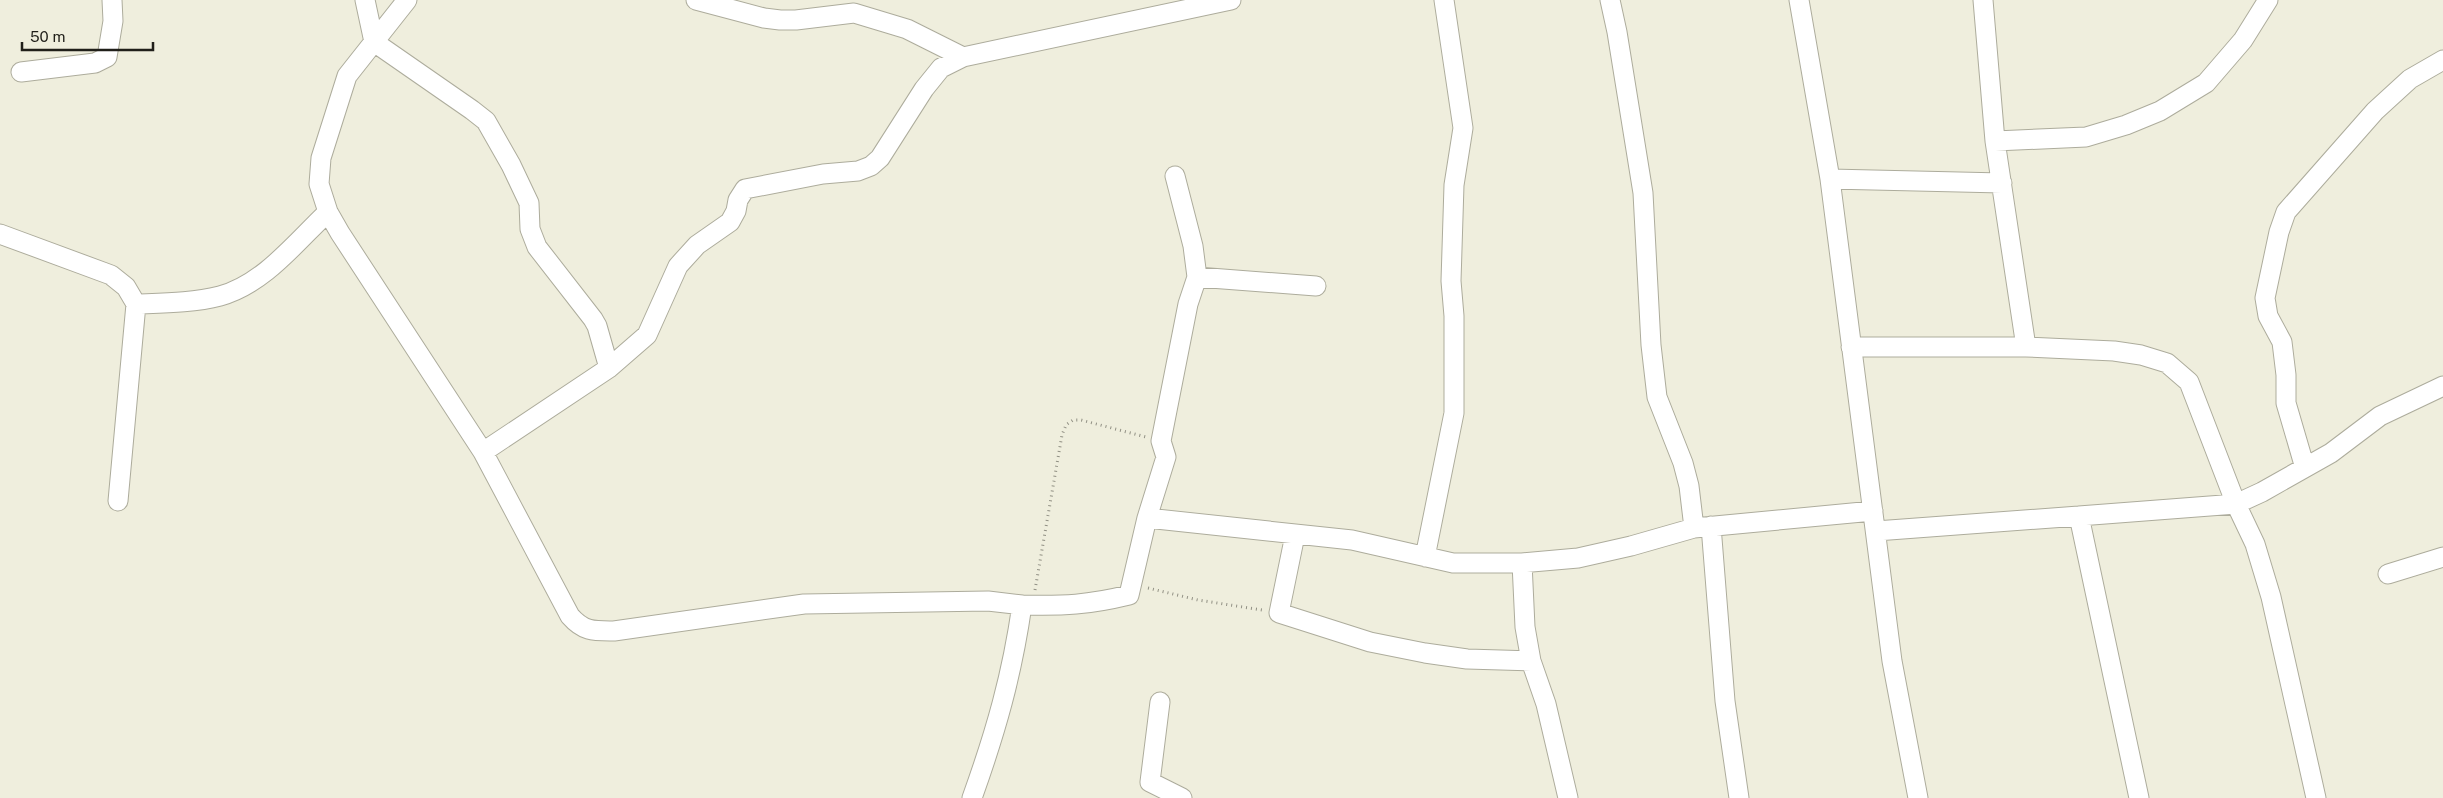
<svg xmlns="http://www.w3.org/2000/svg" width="2443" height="798" font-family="'Public Sans',sans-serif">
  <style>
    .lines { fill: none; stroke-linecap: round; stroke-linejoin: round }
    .minor-casing { stroke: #adac9c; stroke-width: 21 }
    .path { stroke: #919084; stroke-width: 3; stroke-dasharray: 1 4; stroke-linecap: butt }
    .minor { stroke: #fff; stroke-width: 19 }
  </style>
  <rect width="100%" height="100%" fill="#efeedd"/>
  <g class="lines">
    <defs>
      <path id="minor" d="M365,0L374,42L472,110L486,121L511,165L529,203L530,229L537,247L593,319L597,326L609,368
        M407,0L347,76L321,158L319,184L328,212L340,233L483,452L570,616C584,632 594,631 614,631L804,604L988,601L1022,605C1012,675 996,731 972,798
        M696,0L764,18L780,20H796L854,13L907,29L963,57L1231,0
        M1610,0L1617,32L1643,193L1651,345L1657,397L1683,463L1689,486L1694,528
        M1799,0L1830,179L1892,661L1918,798
        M1983,0L1995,141L2026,347
        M21,72L95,63L107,57L113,21L112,0
        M1995,141L2086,137L2126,125L2160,111L2206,83L2243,40L2268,0
        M1830,179L2002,183
        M0,234L111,275L126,287L136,304L118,501
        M1197,277L1316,286
        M136,304C164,303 193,303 220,296C264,284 296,242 328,212
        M1851,347H2026L2114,351L2141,355L2167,363L2189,382L2236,504L2255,544L2271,597L2316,798
        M483,452L609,368L647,335L678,266L697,245L730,222L736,211L738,200L745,189L823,174L858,171L871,166L880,158L924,89L941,68L963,57
        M2305,468L2286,403V375L2282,342L2268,316L2265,298L2279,232L2286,212L2375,111L2410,79L2443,60
        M2079,516L2236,504L2262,492L2331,453L2380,416L2443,386
        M1147,518L1352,540L1453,563H1522L1578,558L1631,546L1694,528L1873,511
        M1711,526L1725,701L1739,798
        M1876,531L2079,516L2139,798
        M1295,535L1279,613L1370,642L1425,653L1467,659L1531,661
        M1425,557L1454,413V316L1451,281L1454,185L1463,128L1444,0
        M1522,563L1525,627L1531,661L1546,704L1568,798
        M2388,574L2443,557
        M1022,605C1064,606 1088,605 1129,595L1147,518L1166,457L1161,441L1188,304L1197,277L1193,246L1175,176
        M1160,702L1150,782L1182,798"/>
    </defs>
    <use href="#minor" class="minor-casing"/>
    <path class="path" d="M1148,588L1198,600L1262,610
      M1035,590L1062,435L1066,425L1073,420H1081L1146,437"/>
    <use href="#minor" class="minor"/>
  </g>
  <path d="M22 42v8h131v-8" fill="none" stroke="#201f19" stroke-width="2.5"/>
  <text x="30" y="42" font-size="15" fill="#201f19" stroke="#efeedd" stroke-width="4" paint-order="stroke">50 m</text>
</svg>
